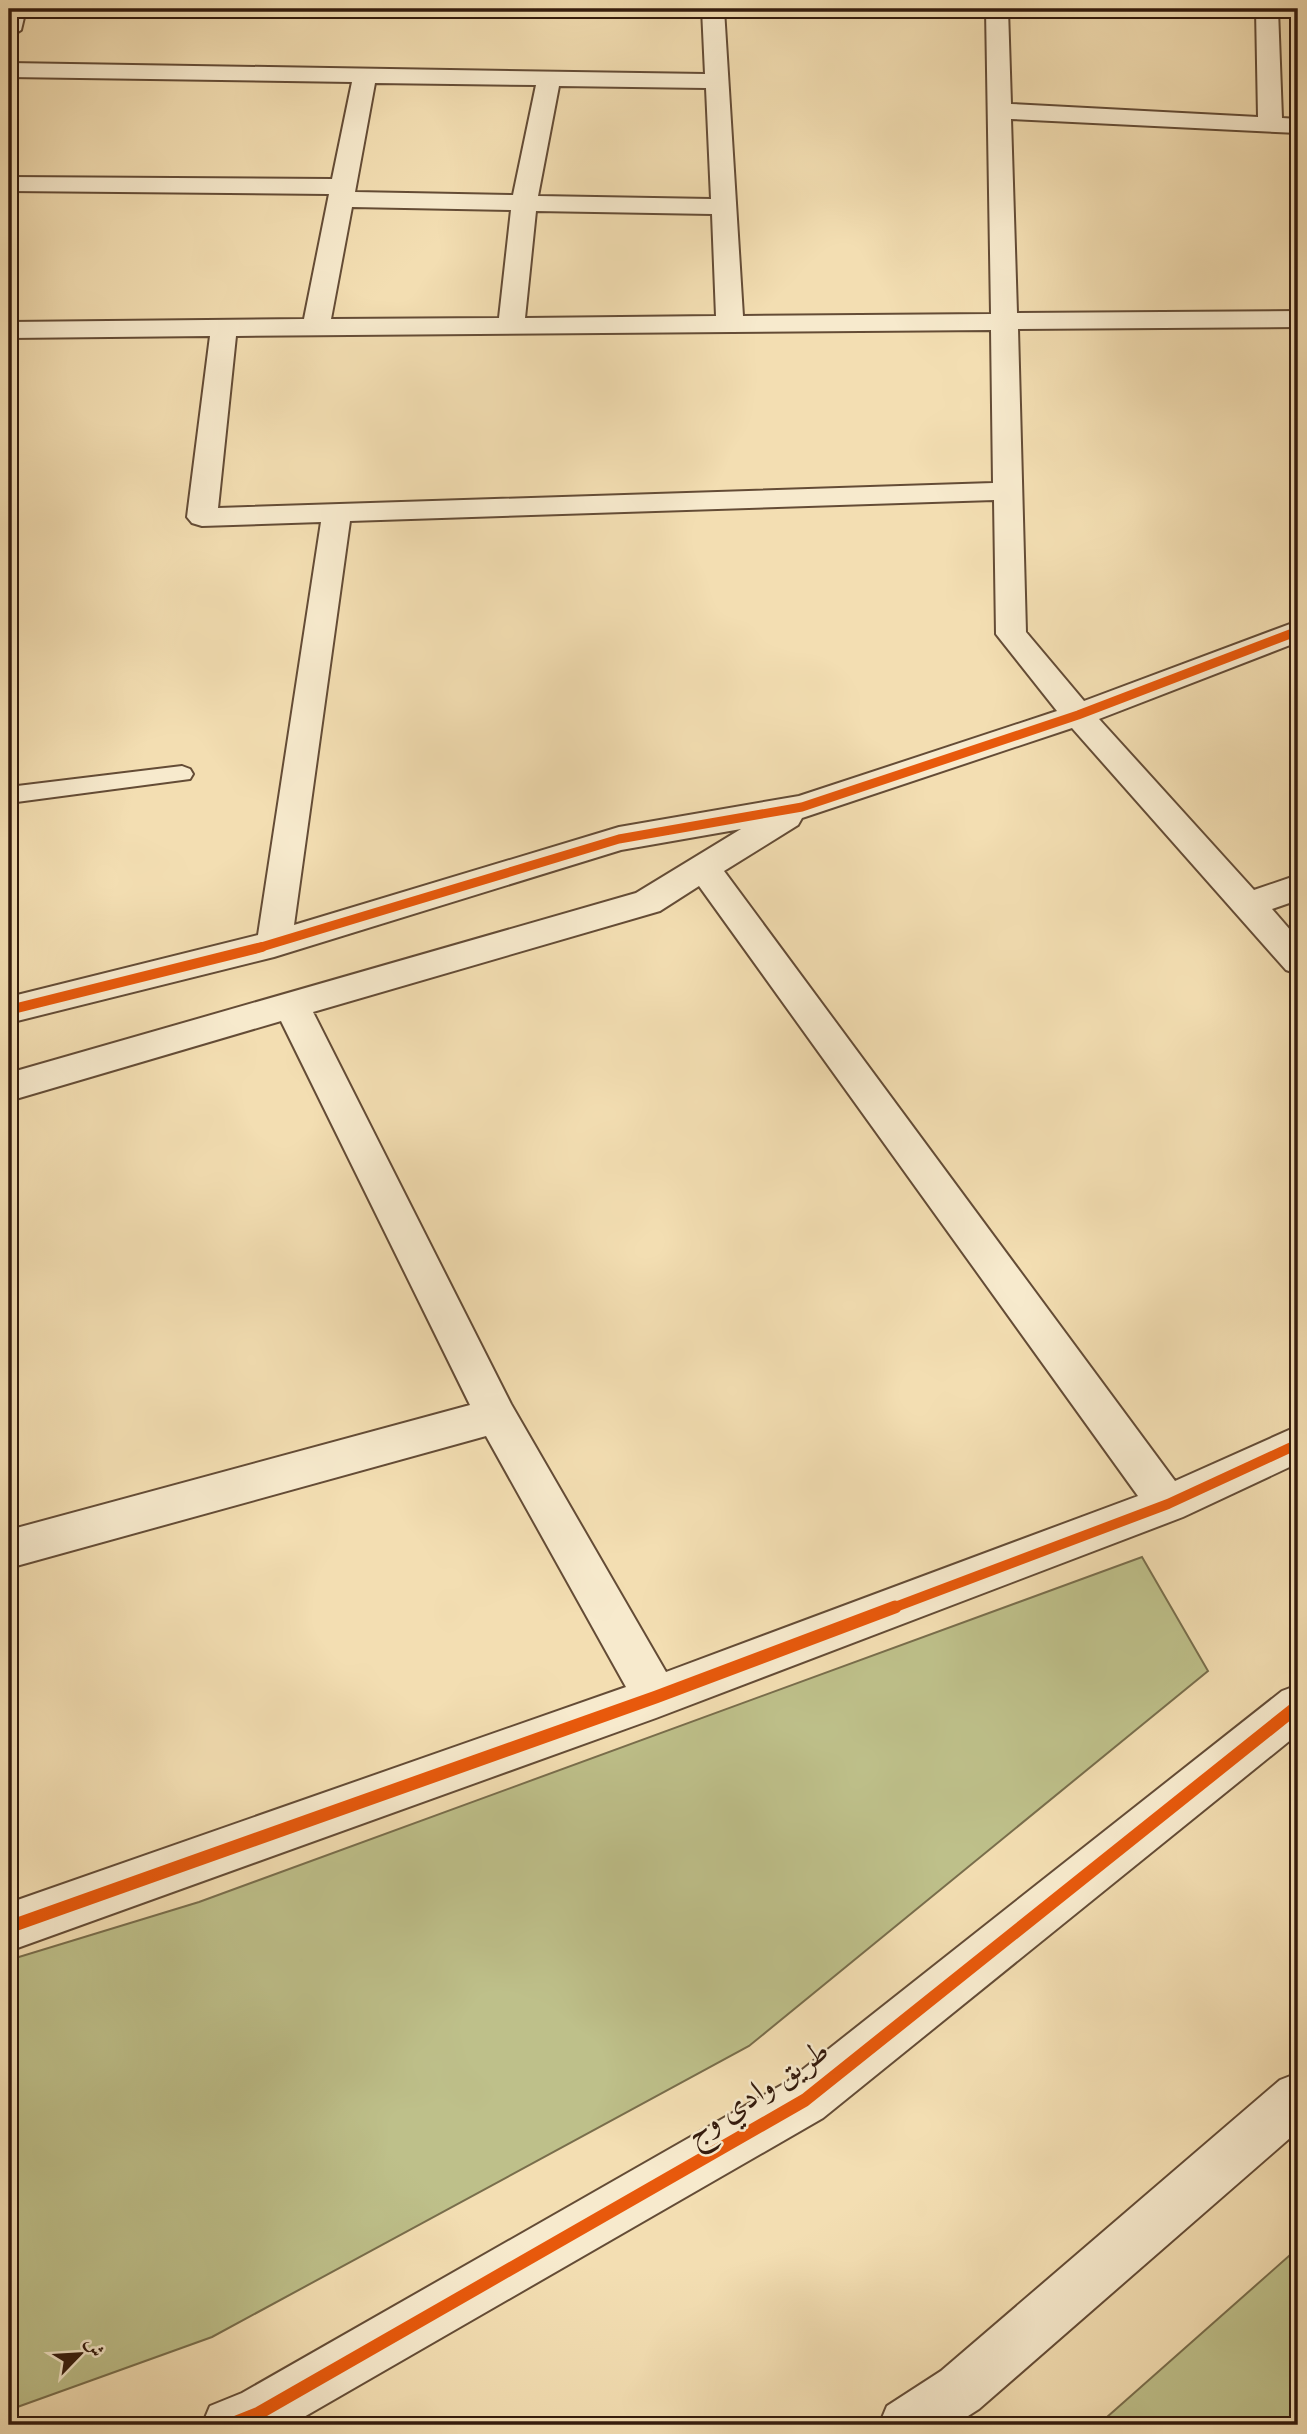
<svg xmlns="http://www.w3.org/2000/svg" width="1307" height="2434" font-family="'IM FELL Double Pica',Amiri,serif">
  <style>
    .green { fill: #bec08a; stroke: #796e4c; stroke-width: 2 }
    .lines { fill: none; stroke-linecap: round; stroke-linejoin: round }
    .service-casing { stroke: #644c36; stroke-width: 4 }
    .minor-casing { stroke: #644c36; stroke-width: 4 }
    .tertiary-casing { stroke: #644c36; stroke-width: 4 }
    .service { fill: #f7eacd; fill-rule: evenodd }
    .minor { fill: #f7eacd; fill-rule: evenodd }
    .tertiary { fill: #f7eacd; fill-rule: evenodd }
    .cycleway-far2-casing { stroke: #f7eacd; stroke-width: 12 }
    .cycleway-far1-casing { stroke: #f7eacd; stroke-width: 15 }
    .cycleway-casing { stroke: #f7eacd; stroke-width: 18 }
    .cycleway-far2 { stroke: #e8590c; stroke-width: 9 }
    .cycleway-far1 { stroke: #e8590c; stroke-width: 10 }
    .cycleway { stroke: #e8590c; stroke-width: 13 }
    .labels { text-anchor: middle; dominant-baseline: central; stroke-width: 5; stroke-linejoin: round; paint-order: stroke }
    .near-street-label { font-size: 32px; fill: #341b0d; stroke: #f7eacd }
  </style>
  <rect width="100%" height="100%" fill="#f3deb2"/>
  <filter id="stains"><feTurbulence type="fractalNoise" baseFrequency=".00286" numOctaves="4"/><feColorMatrix values="0 0 0 0 .2 0 0 0 0 .09 0 0 0 0 .02 0 0 0 .5 -.17"/></filter>
  <radialGradient id="worn" r=".72"><stop offset=".6" stop-color="#630" stop-opacity="0"/><stop offset="1" stop-color="#630" stop-opacity=".3"/></radialGradient>
  <path class="green" d="M1142,1557L1208,1671L749,2046L212,2337L9,2410V1960L199,1902Z
    M1298,2248V2425H1098Z"/>
  <g class="lines">
    <defs>
      <path id="service" d="M10,9H26L21,30L13,35L9,34Z
        M182,766L190,769L193,774L190,779L9,803V787Z"/>
      <path id="minor" d="M702,9H724L743,316L991,314L986,9H1008L1011,104L1258,117L1256,9H1278L1282,118L1298,119V133L1011,119L1017,313L1298,311V327L1018,329L1026,632L1084,701L1298,621V642L1099,719L1254,890L1298,875V900L1272,909L1298,939V974L1286,970L1072,728L802,818L798,825L724,871L1175,1481L1298,1426V1463L1183,1517L656,1718L9,1951V1903L626,1687L486,1436L9,1568V1530L470,1405L281,1021L9,1101V1073L636,893L741,829L621,850L274,957L9,1023V997L258,935L321,522L202,526L192,523L187,517L210,336L9,338V322L304,319L329,194L9,191V177L332,179L352,82L9,77V63L705,74ZM375,83L536,85L513,195L355,192ZM559,86L706,88L711,199L538,196ZM352,207L511,210L499,318L331,319ZM536,211L712,214L716,316L525,318ZM991,330L993,483L218,508L236,336ZM994,500L996,634L1057,711L799,796L619,827L294,925L350,521ZM699,886L1138,1496L666,1672L511,1404L313,1012L660,911Z"/>
      <path id="tertiary" d="M1298,1685V1734L823,2118L290,2425H202L210,2406L242,2393L787,2082L1282,1691Z
        M1298,2073V2131L979,2409L954,2425H879L887,2406L941,2371L1280,2080Z"/>
    </defs>
    <use href="#service" class="service-casing"/>
    <use href="#minor" class="minor-casing"/>
    <use href="#tertiary" class="tertiary-casing"/>
    <use href="#service" class="service"/>
    <use href="#minor" class="minor"/>
    <use href="#tertiary" class="tertiary"/>
    <defs>
      <path id="cycleway-far2" d="M255,949L619,839L802,807L1078,715L1298,631"/>
      <path id="cycleway-far1" d="M9,1010L262,947
        M890,1609L1168,1504L1298,1444"/>
      <path id="cycleway" d="M9,1927L656,1697L895,1607
        M229,2425L259,2413L805,2100L1298,1706"/>
    </defs>
    <use href="#cycleway-far2" class="cycleway-far2-casing"/>
    <use href="#cycleway-far1" class="cycleway-far1-casing"/>
    <use href="#cycleway" class="cycleway-casing"/>
    <use href="#cycleway-far2" class="cycleway-far2"/>
    <use href="#cycleway-far1" class="cycleway-far1"/>
    <use href="#cycleway" class="cycleway"/>
  </g>
  <g class="labels">
    <g class="near-street-label">
      <text transform="translate(757 2092) rotate(-33)">طريق وادي وج</text>
    </g>
  </g>
  <rect width="1307" height="2434" fill="none" stroke="#f3deb2" stroke-width="35"/>
  <rect x="10" y="10" width="1286" height="2413" fill="none" stroke="#341b0d" stroke-width="3.5"/>
  <rect x="18" y="18" width="1272" height="2399" fill="none" stroke="#341b0d" stroke-width="2"/>
  <g transform="translate(80 2354) rotate(65)" stroke="#f7eacd" stroke-width="5" paint-order="stroke">
  <path d="M0-5L12 26L0 18L-12 26Z" fill="#341b0d"/>
  <text y="-10" font-size="19" font-weight="bold" text-anchor="middle" fill="#341b0d">ش</text>
  </g>
  <rect width="100%" height="100%" filter="url(#stains)"/>
  <rect width="100%" height="100%" fill="url(#worn)"/>
</svg>
